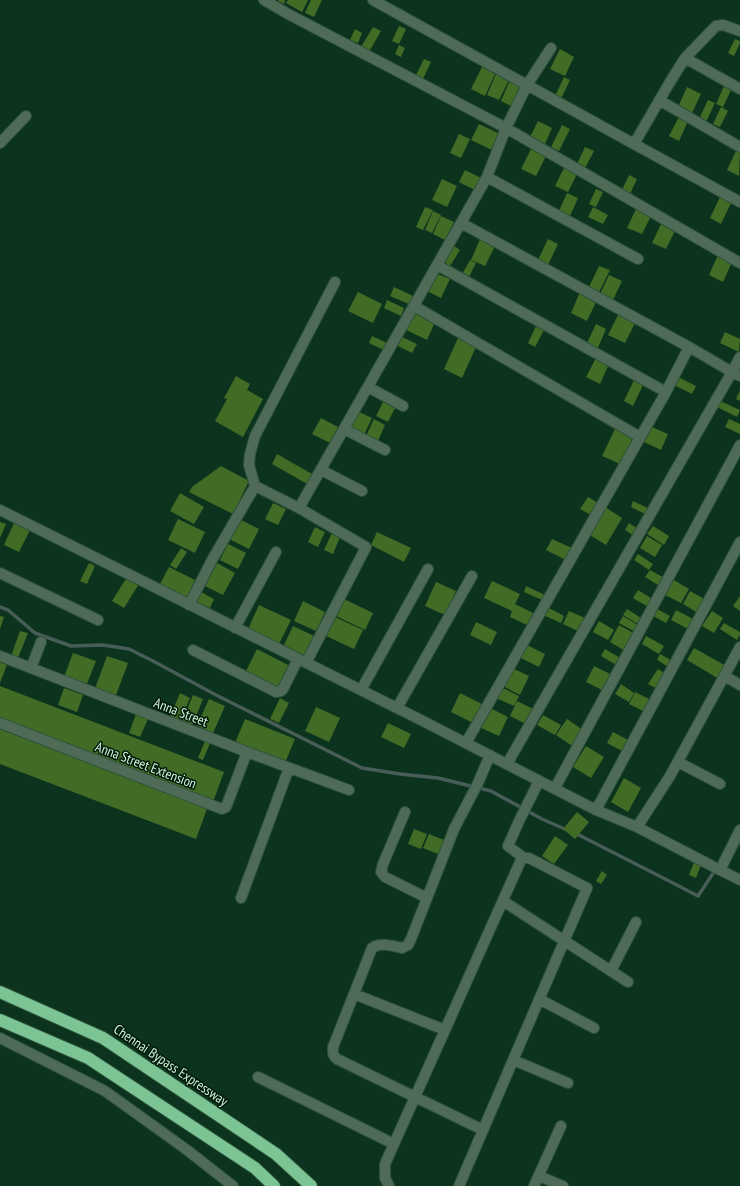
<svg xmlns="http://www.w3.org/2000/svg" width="740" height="1186" font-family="'PT Sans Narrow',sans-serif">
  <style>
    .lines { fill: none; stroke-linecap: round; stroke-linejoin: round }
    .stream { stroke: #485d58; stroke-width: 3.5 }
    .building { fill: #426b25 }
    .minor-casing { stroke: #2b523b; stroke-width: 12 }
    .highway-casing { stroke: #2b523b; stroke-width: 14 }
    .minor { stroke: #4f6b58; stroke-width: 10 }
    .highway { stroke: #7dc495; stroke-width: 12 }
    .labels { text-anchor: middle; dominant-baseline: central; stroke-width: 3; stroke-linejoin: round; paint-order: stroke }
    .street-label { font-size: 14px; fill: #d0f3da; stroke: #001908 }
  </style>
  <rect width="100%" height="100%" fill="#0c331d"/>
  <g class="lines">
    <path class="stream" d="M0,607L8,610L35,633L71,646L103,645L129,649L153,661L216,695L362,768L400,774L438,778L491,791L542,819L567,830
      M575,833L673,883L698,896L716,869"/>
  </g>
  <path class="building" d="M279,0H285L284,4L278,1Z
    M288,0H308L302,12L286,3Z
    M311,0H322L314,17L305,13Z
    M399,26L406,29L399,44L392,41Z
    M373,27L381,31L369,52L361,47Z
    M355,29L362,33L358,43L350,40Z
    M735,39L740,41V43L734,56L728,53Z
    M399,45L405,48L401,57L395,54Z
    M560,49L574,57L565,76L550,69Z
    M424,59L431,62L422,81L415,77Z
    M482,67L495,74L485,96L471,89Z
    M496,74L509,80L499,100L487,95Z
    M564,77L570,80L561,99L555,96Z
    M510,80L523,87L513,107L501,101Z
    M724,86L731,90L723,107L716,104Z
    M687,87L701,94L692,113L678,107Z
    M708,100L715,103L706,122L699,119Z
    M721,107L728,111L720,127L713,124Z
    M680,115L689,119L679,141L669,136Z
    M538,121L552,128L544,146L529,139Z
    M479,124L500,134L492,150L471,140Z
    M562,125L570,129L559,151L551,147Z
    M459,134L470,139L461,158L450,153Z
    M585,147L594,151L585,168L577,164Z
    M531,149L546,156L536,176L521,169Z
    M736,151L740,153L739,176L727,170Z
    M564,168L577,174L568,192L555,186Z
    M465,170L481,178L475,190L459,182Z
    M629,175L637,179L630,194L622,190Z
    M442,179L457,186L447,207L432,200Z
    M596,189L603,192L596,207L589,204Z
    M567,193L578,198L570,216L559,211Z
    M720,197L731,203L721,224L710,218Z
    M425,207L433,210L423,230L416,227Z
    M593,207L608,215L603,224L588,217Z
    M637,207L652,214L642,234L627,228Z
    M433,211L441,215L432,233L425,230Z
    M441,216L454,222L445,240L433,234Z
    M661,224L675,231L666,249L652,243Z
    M481,237L496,244L485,266L471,260Z
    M548,239L558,244L548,265L538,260Z
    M454,246L460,250L450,266L445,263Z
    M718,255L732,262L723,282L709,275Z
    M470,260L476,263L468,279L461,276Z
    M599,266L610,270L599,292L589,287Z
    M435,273L450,279L441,298L427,291Z
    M609,275L622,281L613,300L600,294Z
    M394,287L413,296L409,304L390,296Z
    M358,292L382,304L373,323L348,311Z
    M580,292L597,300L587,321L571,313Z
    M387,300L404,308L401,316L384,308Z
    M412,311L435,322L427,340L404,329Z
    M618,315L635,323L625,343L608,335Z
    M596,324L606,329L597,350L586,345Z
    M536,326L544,330L535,347L528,343Z
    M725,332L740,339L739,352L720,343Z
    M372,336L387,343L384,350L369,343Z
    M402,337L417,344L412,353L398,346Z
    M458,338L476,347L462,378L444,369Z
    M596,358L609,364L600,384L586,377Z
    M236,376L250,384L247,390L263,399L243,437L215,421L227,399L224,398Z
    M678,377L696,386L692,394L674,385Z
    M634,380L643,385L633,406L624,401Z
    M740,390V401L736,399Z
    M720,401L740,410L737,417L717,407Z
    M383,402L395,408L388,422L376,416Z
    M357,411L372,418L364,435L349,428Z
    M321,418L338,427L330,443L312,434Z
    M374,419L385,425L378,441L366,436Z
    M729,419L740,424V434L725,427Z
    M652,427L668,434L661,450L644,442Z
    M615,429L633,438L620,464L602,456Z
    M277,454L312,474L307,484L272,464Z
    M221,466L249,481L233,514L189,492L192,487Z
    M180,493L204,507L194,524L170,511Z
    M588,497L598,503L591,515L580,509Z
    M633,501L650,509L647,515L631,507Z
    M273,503L286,509L278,525L265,519Z
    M605,507L622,518L606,545L588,534Z
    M178,519L205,532L195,553L168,540Z
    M239,519L259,529L249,549L229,539Z
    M0,522L6,524L0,538Z
    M14,523L30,530L19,552L4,545Z
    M629,523L640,530L636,537L625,530Z
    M653,526L669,536L664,545L647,534Z
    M315,527L325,532L318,547L308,542Z
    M377,532L411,548L404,562L371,545Z
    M332,533L340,537L333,554L324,550Z
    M647,536L662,545L655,557L640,548Z
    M552,539L572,548L566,560L546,550Z
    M228,544L246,553L238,569L220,560Z
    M181,548L187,552L176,569L170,565Z
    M638,554L653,564L649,570L634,560Z
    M89,563L95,566L87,584L80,581Z
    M217,563L235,573L223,595L205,586Z
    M169,567L195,580L186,600L159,586Z
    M650,570L666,579L661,587L645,577Z
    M127,577L139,584L124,608L112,601Z
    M672,579L689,589L681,603L663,594Z
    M492,581L520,594L515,604L533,613L527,625L510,617L512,611L484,598Z
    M436,582L456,591L445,615L425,606Z
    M526,586L545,595L542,600L524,592Z
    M638,590L654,600L650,608L633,598Z
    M690,591L706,600L698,613L683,604Z
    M201,592L214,599L210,608L196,602Z
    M740,596V611L733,606Z
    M344,599L373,613L365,630L336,616Z
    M303,601L325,612L316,631L294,621Z
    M259,605L291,620L279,644L248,629Z
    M547,607L564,616L561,623L543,615Z
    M655,608L670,616L666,623L651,615Z
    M627,609L644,620L641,626L623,615Z
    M676,610L695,620L690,630L671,620Z
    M569,611L587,619L580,632L563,624Z
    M712,611L723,618L714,633L702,626Z
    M0,616L4,617L0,629Z
    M623,616L641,627L637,633L619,623Z
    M335,617L363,630L354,649L326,636Z
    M599,621L614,630L608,640L593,632Z
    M476,622L497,632L491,645L470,635Z
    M724,623L740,632V635L737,640L720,629Z
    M619,625L637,635L627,652L610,642Z
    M293,626L314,636L305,656L284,645Z
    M20,631L28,633L18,658L11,656Z
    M646,636L664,646L659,654L642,644Z
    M525,644L545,654L539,667L519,657Z
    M694,648L726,666L719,679L687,660Z
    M257,649L292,667L281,689L246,671Z
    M605,649L622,659L618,666L601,656Z
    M73,653L96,661L86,686L64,677Z
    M660,654L671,660L667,666L657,660Z
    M107,656L128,663L115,698L94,691Z
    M0,659L8,662L0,683Z
    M594,666L612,675L604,691L586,682Z
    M512,668L529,676L520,695L503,686Z
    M658,669L666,674L657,689L648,684Z
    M621,684L634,693L629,702L615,694Z
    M0,686L224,772L213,802L0,719Z
    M501,687L519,696L514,706L496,698Z
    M64,688L83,695L77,712L58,705Z
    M635,692L651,700L645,712L629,704Z
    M180,693L190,698L179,723L169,719Z
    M460,693L482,704L473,723L451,712Z
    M193,695L203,699L192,726L182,722Z
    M280,698L289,703L279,723L270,719Z
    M209,699L225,706L213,733L197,726Z
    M517,701L535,710L528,725L510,716Z
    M316,707L340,718L329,742L305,731Z
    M488,707L508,717L499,736L479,727Z
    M136,714L148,719L140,737L129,733Z
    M543,715L561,725L555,735L537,725Z
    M245,719L295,739L285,763L235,743Z
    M567,719L583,730L572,746L556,735Z
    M388,723L411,734L404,748L381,737Z
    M0,727L208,806L196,839L0,764Z
    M613,732L630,741L624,752L607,743Z
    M205,741L210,743L203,760L198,758Z
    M586,746L604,757L591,778L573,767Z
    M624,778L641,788L628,812L611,802Z
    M577,812L589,822L575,839L563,829Z
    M414,829L427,834L421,849L408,844Z
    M429,834L444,840L438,854L423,848Z
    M555,836L568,845L554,864L542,856Z
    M694,862L701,865L696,878L689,875Z
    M602,871L607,875L601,884L596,881Z"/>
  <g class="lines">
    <defs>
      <path id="minor" d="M264,0L290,15L506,128L740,263
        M373,0L527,85L551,48
        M685,58L740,89
        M659,100L740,147
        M0,143L26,116
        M634,144L670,82L685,58L716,26L723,25L740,31
        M487,177L638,259
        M461,223L689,347
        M437,265L666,392
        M414,306L640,437
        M368,387L403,406
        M344,429L385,450
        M321,470L362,491
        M255,486L249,465L250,454L255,436L335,282
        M299,508L487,177L506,128L527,85L634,144L740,202
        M0,510L419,719L596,810L637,827L720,870L740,830
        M0,573L98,620
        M189,605L212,560L255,486L299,508L366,547L306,663
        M235,628L276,552
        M41,642L31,668L247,752L349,790
        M193,650L276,692L281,691L283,689L298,659
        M0,656L31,668
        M725,676L740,685
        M361,690L428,569
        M397,708L472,576
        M0,723L222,809L226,807L247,752
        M466,743L666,392L689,347L732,372L740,357
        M678,762L720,784
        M507,764L732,372L740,376
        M555,788L740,445
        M596,810L740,542
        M405,812L383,864L381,872L385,877L427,898
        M637,827L670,776L740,647
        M524,858L508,846L519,821L539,781
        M720,870L740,880
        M241,898L289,768
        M503,901L628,982
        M611,971L636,922
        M354,994L333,1047C333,1052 332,1055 337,1059L483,1130
        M539,999L594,1028
        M445,1030L521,860L524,858H529L587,888L459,1186
        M0,1038L105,1091L187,1150L233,1186
        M513,1060L568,1083
        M258,1077L394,1144
        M539,1176L563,1186
        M389,1186L385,1178V1164L445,1030L354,994L372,948C381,942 392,946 402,948L408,945L411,939L454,829L478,783L490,755
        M534,1186L561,1126"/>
      <path id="highway" d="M0,992L103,1038L276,1154L311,1186
        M0,1020L88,1058L255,1168L274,1186"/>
    </defs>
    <use href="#minor" class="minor-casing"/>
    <use href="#highway" class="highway-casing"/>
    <use href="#minor" class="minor"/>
    <use href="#highway" class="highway"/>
  </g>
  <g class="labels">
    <g class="street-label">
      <text transform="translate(181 712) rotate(21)">Anna Street</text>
      <text transform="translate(146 765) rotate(21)">Anna Street Extension</text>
      <text transform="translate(171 1065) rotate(34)">Chennai Bypass Expressway</text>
    </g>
  </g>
</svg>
